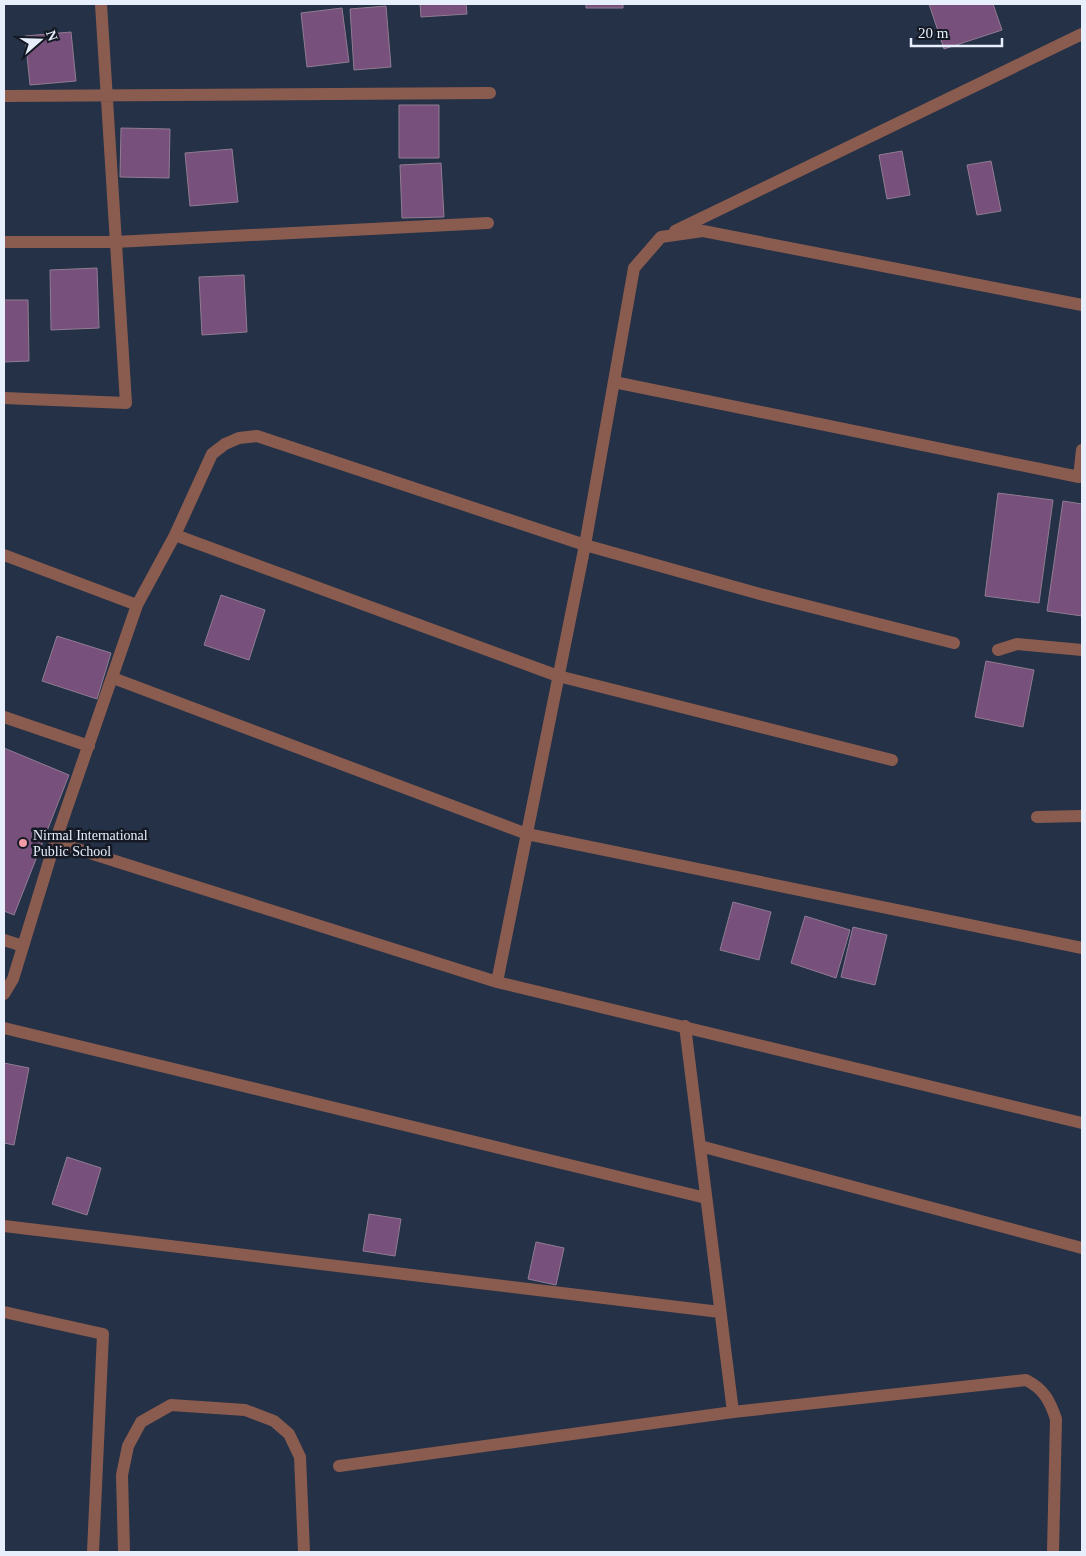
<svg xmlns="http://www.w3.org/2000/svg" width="1086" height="1556" font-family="Georgia,serif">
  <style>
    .building { fill: #77507c; stroke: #907c92 }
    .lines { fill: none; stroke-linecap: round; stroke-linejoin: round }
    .service { stroke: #8a5c4f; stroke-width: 12 }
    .minor { stroke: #8a5c4f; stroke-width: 12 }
    .poi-dot { fill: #f39aa7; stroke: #141923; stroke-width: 2 }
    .labels { text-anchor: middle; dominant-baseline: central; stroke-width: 5; stroke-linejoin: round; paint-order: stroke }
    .poi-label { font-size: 14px; fill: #e7effd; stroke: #141923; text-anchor: start }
  </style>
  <rect width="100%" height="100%" fill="#253146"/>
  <path class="building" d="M420,4H466L467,14L421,17Z
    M586,4H623V8H586Z
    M929,4H993L1002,30L944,49Z
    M386,6L391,67L354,70L350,9Z
    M342,8L349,62L307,67L301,13Z
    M71,32L76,81L30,85L25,36Z
    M399,105H439V158H399Z
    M121,128L170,129L169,178L120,177Z
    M232,149L238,202L190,206L185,153Z
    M902,151L910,195L887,199L879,155Z
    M991,161L1001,211L977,215L967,165Z
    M441,163L444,217L402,218L400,165Z
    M97,268L99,328L51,330L50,270Z
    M244,275L247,332L202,335L199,277Z
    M4,300H28L29,361L4,362Z
    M998,493L1053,500L1039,603L985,596Z
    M1063,501L1082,504V616L1047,611Z
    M221,595L265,610L249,660L204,645Z
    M57,636L111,653L97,699L42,681Z
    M986,661L1034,670L1023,727L975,717Z
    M4,748L69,775L14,915L4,911Z
    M733,902L771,912L759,960L720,950Z
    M805,916L850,930L836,978L791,963Z
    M853,927L887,935L875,985L841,977Z
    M4,1063L29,1068L14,1145L4,1143Z
    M67,1157L101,1168L87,1215L52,1204Z
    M369,1214L401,1219L395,1256L363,1251Z
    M536,1242L564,1248L556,1285L528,1279Z"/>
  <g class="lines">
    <path class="service" d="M1037,817L1082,816
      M4,940L23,946
      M124,1552L122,1475L128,1446L141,1422L171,1405L245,1410L274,1421L289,1434L300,1457L304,1552"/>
    <path class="minor" d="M4,96L490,93
      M675,231L1082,34
      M4,242H115L488,223
      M614,382L1079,477L1082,450
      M4,398L126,403L101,4
      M175,535L558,676L892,760
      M4,555L137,605
      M998,650L1017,644L1082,650
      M113,678L527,834L1082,948
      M4,717L89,746
      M55,842L497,982L1082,1123
      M497,982L585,545L634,268L661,237L703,231L1082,305
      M4,994L13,979L55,842L137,605L175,535L212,454L225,444L239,438L257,436L585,545L760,594L954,643
      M685,1026L733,1412
      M4,1028L706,1198
      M700,1146L1082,1248
      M4,1226L720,1312
      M4,1312L103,1334L93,1552
      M339,1466L733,1412L1026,1380C1044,1389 1050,1401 1056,1419L1053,1552"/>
  </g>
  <circle class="poi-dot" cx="23" cy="843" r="5"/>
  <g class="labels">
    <g class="poi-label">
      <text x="33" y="835">Nirmal International<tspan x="33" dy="16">Public School</tspan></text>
    </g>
  </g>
  <rect width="1086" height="1556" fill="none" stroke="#e7effd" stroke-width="10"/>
  <g transform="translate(40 40) rotate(70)" stroke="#141923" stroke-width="4" paint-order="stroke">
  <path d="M0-4L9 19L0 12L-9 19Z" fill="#e7effd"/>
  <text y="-8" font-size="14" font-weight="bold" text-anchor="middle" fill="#e7effd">N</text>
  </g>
  <path d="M911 38v8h91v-8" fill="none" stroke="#e7effd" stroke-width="2.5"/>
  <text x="918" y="38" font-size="15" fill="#e7effd" stroke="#141923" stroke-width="4" paint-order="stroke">20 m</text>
</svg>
